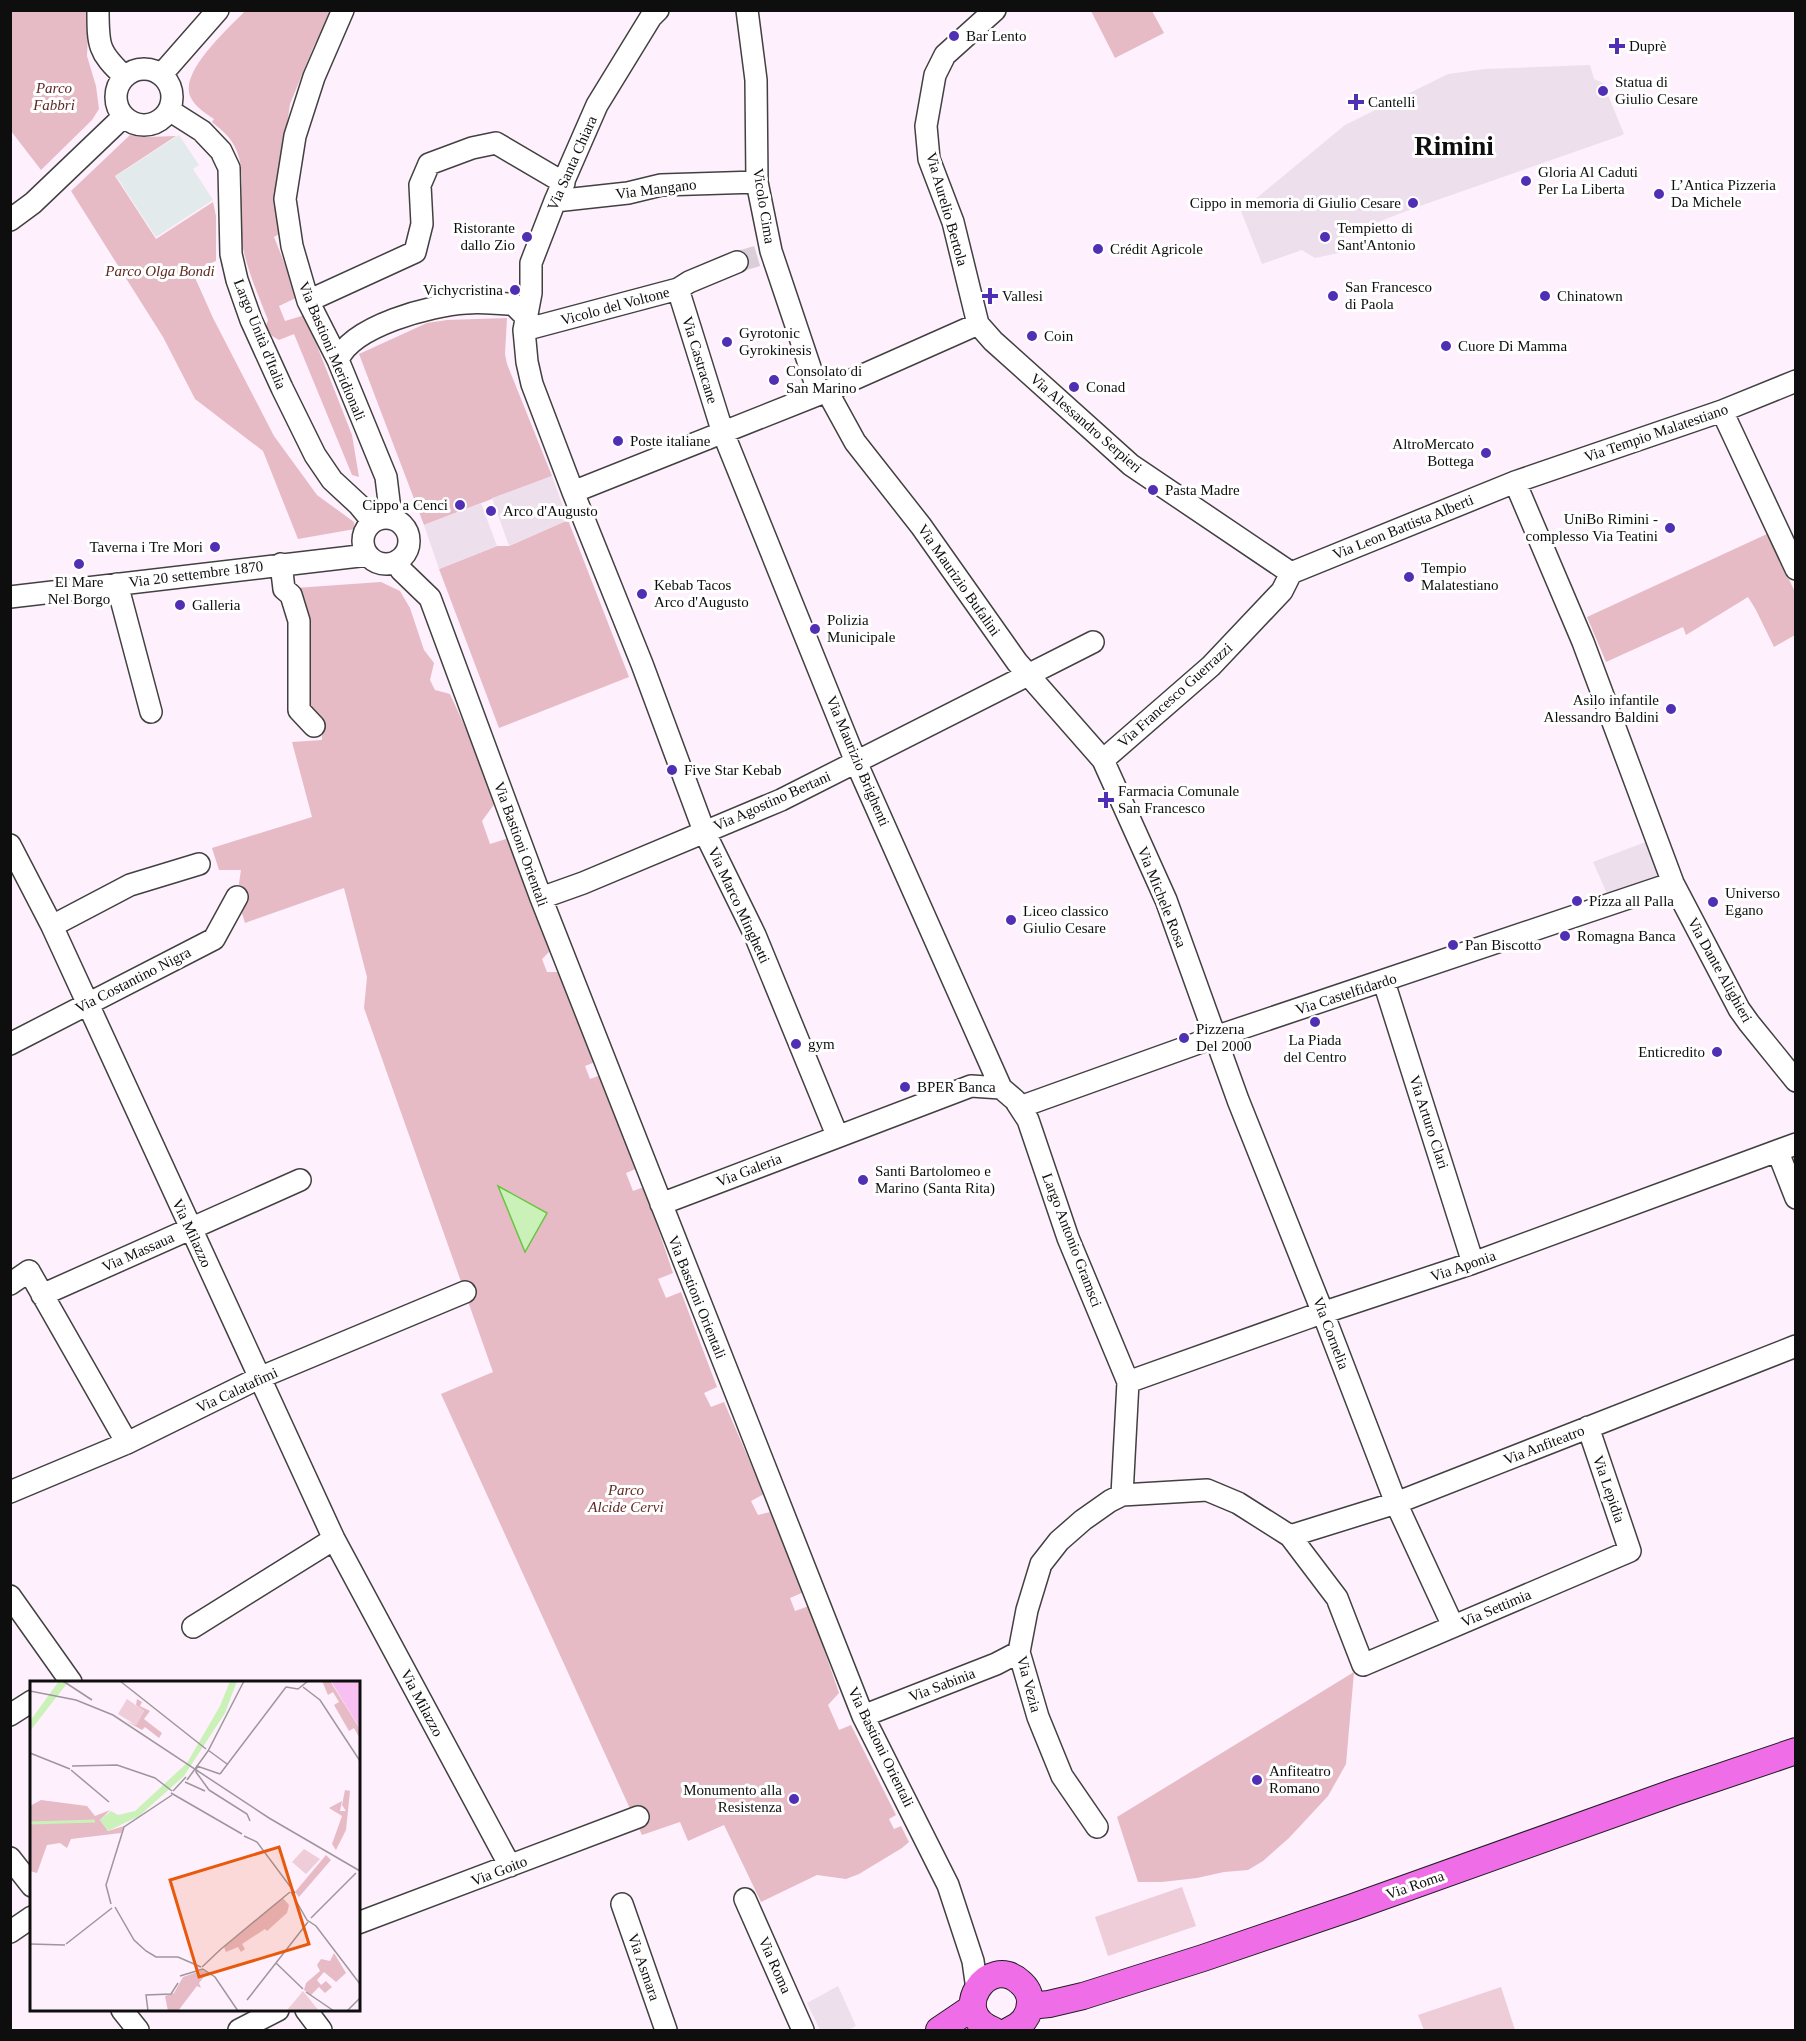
<svg xmlns="http://www.w3.org/2000/svg" width="1806" height="2041" font-family="'Times New Roman',serif">
  <style>
    .industrial { fill: #e3eaec }
    .green { fill: #e6bbc5 }
    .pitch { fill: #eeccd8 }
    .plaza { fill: #eedfed }
    .water { fill: #caf2b8; stroke: #6ac443; stroke-width: 1.5 }
    .lines { fill: none; stroke-linecap: round; stroke-linejoin: round }
    .minor-tunnel { stroke: #daced8; stroke-width: 21; stroke-dasharray: 21 10; stroke-linecap: butt }
    .minor-casing { stroke: #414141; stroke-width: 24 }
    .major-casing { stroke: #1f1f1f; stroke-width: 28 }
    .minor { stroke: #fff; stroke-width: 21 }
    .major { stroke: #ef6ee8; stroke-width: 26 }
    .poi-dot { fill: #512fb5; stroke: #fff; stroke-width: 2 }
    .labels { text-anchor: middle; dominant-baseline: central; stroke-width: 6; stroke-linejoin: round; paint-order: stroke }
    .poi-label { font-size: 15px; fill: #0e0e0e; stroke: #fff; text-anchor: start }
    .park-label { font-size: 15px; font-style: italic; fill: #612822; stroke: #fff }
    .street-label { font-size: 15px; fill: #0e0e0e; stroke: #fff }
    .town-label { font-size: 27px; font-weight: bold; fill: #0e0e0e; stroke: #fff }
    .inset-river { fill: none; stroke: #caf2b8; stroke-width: 3 }
    .inset-road { fill: none; stroke: #9e969d; stroke-width: 1.5 }
    .view { fill: #e8590c; fill-opacity: 0.15; stroke: #e8590c; stroke-width: 3 }
    .inset-edge { fill: none; stroke: #0e0e0e; stroke-width: 3 }
  </style>
  <rect width="100%" height="100%" fill="#fef0fc"/>
  <path class="industrial" d="M179,135L199,165L193,169L213,200L156,237L116,176Z"/>
  <path class="green" d="M11,11H89L87,56L96,86L99,109L92,120L41,170L11,131Z
    M245,11H332L313,48L290,104L275,207L281,233L274,237L298,297L279,306L285,321L305,315L352,435L359,477L352,475L294,334L279,340L272,336L266,326L268,320C258,294 245,266 241,237C237,207 250,169 232,142C227,134 219,128 212,122L214,119C205,113 194,106 190,96C180,71 229,28 245,11Z
    M1091,11H1152L1164,33L1115,58Z
    M130,135L147,137L176,136L115,176L156,239L213,202L216,216V261L192,271L213,318L274,436L317,495L354,522L355,529L298,539L263,451L195,399L163,337L71,191Z
    M507,318L505,354L507,364L552,476L424,525L359,354L427,323L447,320Z
    M568,520L629,677L499,728L439,569L497,546H509Z
    M1767,534L1795,592V635L1774,647L1756,610L1748,597L1686,635L1683,627L1606,662L1587,617Z
    M381,582L400,591L410,608L424,650L434,663L430,680L435,690L450,694L498,799L482,821L490,844L512,837L553,948L542,959L547,972H561L595,1062L585,1066L590,1079L601,1075L638,1168L626,1173L633,1191L644,1187L673,1273L658,1279L666,1298L681,1292L717,1387L704,1393L711,1407L724,1402L764,1494L751,1501L758,1515L770,1512L804,1592L790,1598L795,1611L809,1606L839,1693L828,1705L839,1730L851,1725L896,1815L889,1819L894,1829L901,1826L909,1842L902,1848L859,1874L846,1879L817,1875L761,1902L724,1825L688,1841L680,1822L642,1835L441,1394L493,1372L364,1008L367,977L344,888L245,923L237,897L241,870H219L212,848L312,817L292,742L322,740V727L303,708L295,588Z
    M1354,1672L1346,1764L1328,1796L1289,1838L1263,1861L1248,1870L1224,1872L1197,1878L1162,1882H1138L1117,1817Z"/>
  <path class="pitch" d="M1182,1887L1196,1926L1108,1956L1095,1917Z
    M1501,1987L1515,2030H1424L1418,2015Z"/>
  <path class="plaza" d="M1590,65L1594,79L1603,83L1624,134L1620,136L1417,207L1344,235L1348,251L1315,258L1302,250L1262,264L1241,211L1345,125L1448,74L1485,69Z
    M552,476L568,520L509,546L492,498Z
    M481,503L497,546L439,569L424,525Z
    M1656,838L1673,883L1612,905L1593,862Z
    M838,1986L856,2026L848,2030H820L807,2003Z"/>
  <path class="water" d="M498,1186L547,1213L525,1252Z"/>
  <g class="lines">
    <path class="minor-tunnel" d="M737,262L764,254"/>
    <defs>
      <path id="minor" d="M98,10C98,45 98,52 124,76
        M343,10L314,77L295,136L285,199L292,246L308,301L338,360L386,477L391,518
        M658,10L651,17L597,105L555,201L531,263V293L524,330L527,362L532,384L573,492L642,664L704,831L755,935L837,1135
        M747,10L756,80L757,182L771,251L819,394
        M995,10L945,55L935,75L926,126L929,159L953,222L978,324L993,341L1131,465L1291,573
        M116 97a28 28 0 1 1 56 0a28 28 0 1 1-56 0Z
        M161,75L218,10
        M169,110L202,131L221,151L229,168L231,254L237,280L251,320L282,388L315,455L332,480L359,505L373,522
        M555,201L628,193L661,185L757,182
        M10,220L33,203L123,117
        M678,289L722,430L856,762L1001,1088
        M308,301L415,252L422,224L420,185L429,164L472,148L496,143L564,183
        M524,330L678,289L689,282L737,262
        M338,360C352,326 431,305 466,303C481,301 498,304 513,304L525,316
        M827,391L855,442L921,526L1017,662L1103,760L1166,900L1238,1100L1323,1313L1396,1503L1453,1626
        M1722,411L1796,569
        M1515,482L1583,642L1673,883L1739,1009L1749,1023L1796,1081
        M573,492L827,391L978,324
        M363 541a23 23 0 1 1 46 0a23 23 0 1 1-46 0Z
        M397,561L401,570L430,598L541,898L863,1716L948,1885L973,1961L977,1989
        M281,564L284,589L291,595L299,621V710L314,726
        M1291,573L1515,482L1722,411L1796,381
        M117,584L151,712
        M10,597L368,555
        M1103,760L1211,666L1282,591L1291,573
        M10,845L52,926L334,1539L510,1866
        M541,898L583,883L781,800L1093,642
        M52,926L130,885L199,864
        M1384,982L1473,1263
        M10,1044L214,939L237,897
        M1020,1107L1215,1037L1673,883
        M1778,1152L1796,1198
        M661,1204L971,1086L1001,1088L1015,1100L1028,1120L1068,1238L1128,1382L1122,1495
        M10,1284L29,1271L127,1443
        M42,1295L300,1180
        M1128,1382L1310,1317L1473,1263L1796,1144
        M10,1492L127,1443L259,1378L465,1292
        M1290,1536L1396,1503L1796,1346
        M10,1596L71,1682
        M193,1627L334,1539
        M10,1715L32,1701
        M863,1716L996,1664L1019,1652
        M1097,1827L1062,1776L1038,1717L1019,1652L1027,1610L1041,1564L1059,1541L1083,1520L1110,1501L1122,1495L1207,1490L1238,1503L1290,1536L1337,1598L1363,1665L1630,1551L1588,1427
        M10,1858L32,1886
        M745,1899L803,2030
        M622,1904L666,2030
        M358,1923L638,1817
        M10,1932L32,1917
        M122,2010L138,2030
        M306,2010L321,2030
        M239,2030L278,2010"/>
      <path id="major" d="M1030,2006L1049,2004L1083,1996L1203,1958L1353,1907L1675,1792L1796,1751
        M939,2030L973,2007
        M993,2030C948,2013 988,1953 1020,1982C1026,1987 1030,1994 1030,2002C1030,2016 1022,2025 1010,2030"/>
    </defs>
    <use href="#minor" class="minor-casing"/>
    <use href="#major" class="major-casing"/>
    <use href="#minor" class="minor"/>
    <use href="#major" class="major"/>
  </g>
  <g class="poi-dot">
    <circle cx="954" cy="36" r="6"/>
    <path d="M1614 37h6v6h6v6h-6v6h-6v-6h-6v-6h6z"/>
    <circle cx="1603" cy="91" r="6"/>
    <path d="M1353 93h6v6h6v6h-6v6h-6v-6h-6v-6h6z"/>
    <circle cx="1526" cy="181" r="6"/>
    <circle cx="1659" cy="194" r="6"/>
    <circle cx="1413" cy="203" r="6"/>
    <circle cx="527" cy="237" r="6"/>
    <circle cx="1325" cy="237" r="6"/>
    <circle cx="1098" cy="249" r="6"/>
    <circle cx="515" cy="290" r="6"/>
    <path d="M987 287h6v6h6v6h-6v6h-6v-6h-6v-6h6z"/>
    <circle cx="1333" cy="296" r="6"/>
    <circle cx="1545" cy="296" r="6"/>
    <circle cx="1032" cy="336" r="6"/>
    <circle cx="727" cy="342" r="6"/>
    <circle cx="1446" cy="346" r="6"/>
    <circle cx="774" cy="380" r="6"/>
    <circle cx="1074" cy="387" r="6"/>
    <circle cx="618" cy="441" r="6"/>
    <circle cx="1486" cy="453" r="6"/>
    <circle cx="1153" cy="490" r="6"/>
    <circle cx="460" cy="505" r="6"/>
    <circle cx="491" cy="511" r="6"/>
    <circle cx="1670" cy="528" r="6"/>
    <circle cx="215" cy="547" r="6"/>
    <circle cx="79" cy="564" r="6"/>
    <circle cx="1409" cy="577" r="6"/>
    <circle cx="642" cy="594" r="6"/>
    <circle cx="180" cy="605" r="6"/>
    <circle cx="815" cy="629" r="6"/>
    <circle cx="1671" cy="709" r="6"/>
    <circle cx="672" cy="770" r="6"/>
    <path d="M1103 791h6v6h6v6h-6v6h-6v-6h-6v-6h6z"/>
    <circle cx="1577" cy="901" r="6"/>
    <circle cx="1713" cy="902" r="6"/>
    <circle cx="1011" cy="920" r="6"/>
    <circle cx="1565" cy="936" r="6"/>
    <circle cx="1453" cy="945" r="6"/>
    <circle cx="1315" cy="1022" r="6"/>
    <circle cx="1184" cy="1038" r="6"/>
    <circle cx="796" cy="1044" r="6"/>
    <circle cx="1717" cy="1052" r="6"/>
    <circle cx="905" cy="1087" r="6"/>
    <circle cx="863" cy="1180" r="6"/>
    <circle cx="1257" cy="1780" r="6"/>
    <circle cx="794" cy="1799" r="6"/>
  </g>
  <g class="labels">
    <g class="poi-label">
      <text x="966" y="36">Bar Lento</text>
      <text x="1629" y="46">Duprè</text>
      <text x="1615" y="82">Statua di<tspan x="1615" dy="17">Giulio Cesare</tspan></text>
      <text x="1368" y="102">Cantelli</text>
      <text x="1538" y="172">Gloria Al Caduti<tspan x="1538" dy="17">Per La Liberta</tspan></text>
      <text x="1671" y="185">L’Antica Pizzeria<tspan x="1671" dy="17">Da Michele</tspan></text>
      <text x="1401" y="203" text-anchor="end">Cippo in memoria di Giulio Cesare</text>
      <text x="515" y="228" text-anchor="end">Ristorante<tspan x="515" dy="17">dallo Zio</tspan></text>
      <text x="1337" y="228">Tempietto di<tspan x="1337" dy="17">Sant'Antonio</tspan></text>
      <text x="1110" y="249">Crédit Agricole</text>
      <text x="1345" y="287">San Francesco<tspan x="1345" dy="17">di Paola</tspan></text>
      <text x="503" y="290" text-anchor="end">Vichycristina</text>
      <text x="1002" y="296">Vallesi</text>
      <text x="1557" y="296">Chinatown</text>
      <text x="739" y="333">Gyrotonic<tspan x="739" dy="17">Gyrokinesis</tspan></text>
      <text x="1044" y="336">Coin</text>
      <text x="1458" y="346">Cuore Di Mamma</text>
      <text x="786" y="371">Consolato di<tspan x="786" dy="17">San Marino</tspan></text>
      <text x="1086" y="387">Conad</text>
      <text x="630" y="441">Poste italiane</text>
      <text x="1474" y="444" text-anchor="end">AltroMercato<tspan x="1474" dy="17">Bottega</tspan></text>
      <text x="1165" y="490">Pasta Madre</text>
      <text x="448" y="505" text-anchor="end">Cippo a Cenci</text>
      <text x="503" y="511">Arco d'Augusto</text>
      <text x="1658" y="519" text-anchor="end">UniBo Rimini -<tspan x="1658" dy="17">complesso Via Teatini</tspan></text>
      <text x="203" y="547" text-anchor="end">Taverna i Tre Mori</text>
      <text x="1421" y="568">Tempio<tspan x="1421" dy="17">Malatestiano</tspan></text>
      <text x="79" y="582" text-anchor="middle">El Mare<tspan x="79" dy="17">Nel Borgo</tspan></text>
      <text x="654" y="585">Kebab Tacos<tspan x="654" dy="17">Arco d'Augusto</tspan></text>
      <text x="192" y="605">Galleria</text>
      <text x="827" y="620">Polizia<tspan x="827" dy="17">Municipale</tspan></text>
      <text x="1659" y="700" text-anchor="end">Asilo infantile<tspan x="1659" dy="17">Alessandro Baldini</tspan></text>
      <text x="684" y="770">Five Star Kebab</text>
      <text x="1118" y="791">Farmacia Comunale<tspan x="1118" dy="17">San Francesco</tspan></text>
      <text x="1725" y="893">Universo<tspan x="1725" dy="17">Egano</tspan></text>
      <text x="1589" y="901">Pizza all Palla</text>
      <text x="1023" y="911">Liceo classico<tspan x="1023" dy="17">Giulio Cesare</tspan></text>
      <text x="1577" y="936">Romagna Banca</text>
      <text x="1465" y="945">Pan Biscotto</text>
      <text x="1196" y="1029">Pizzerıa<tspan x="1196" dy="17">Del 2000</tspan></text>
      <text x="1315" y="1040" text-anchor="middle">La Piada<tspan x="1315" dy="17">del Centro</tspan></text>
      <text x="808" y="1044">gym</text>
      <text x="1705" y="1052" text-anchor="end">Enticredito</text>
      <text x="917" y="1087">BPER Banca</text>
      <text x="875" y="1171">Santi Bartolomeo e<tspan x="875" dy="17">Marino (Santa Rita)</tspan></text>
      <text x="1269" y="1771">Anfiteatro<tspan x="1269" dy="17">Romano</tspan></text>
      <text x="782" y="1790" text-anchor="end">Monumento alla<tspan x="782" dy="17">Resistenza</tspan></text>
    </g>
    <g class="park-label">
      <text x="54" y="88">Parco<tspan x="54" dy="17">Fabbri</tspan></text>
      <text x="160" y="271">Parco Olga Bondi</text>
      <text x="626" y="1490">Parco<tspan x="626" dy="17">Alcide Cervi</tspan></text>
    </g>
    <g class="street-label">
      <text transform="translate(572 163) rotate(-66)">Via Santa Chiara</text>
      <text transform="translate(656 189) rotate(-7)">Via Mangano</text>
      <text transform="translate(764 206) rotate(81)">Vicolo Cima</text>
      <text transform="translate(947 209) rotate(74)">Via Aurelio Bertola</text>
      <text transform="translate(615 306) rotate(-15)">Vicolo del Voltone</text>
      <text transform="translate(260 334) rotate(68)">Largo Unità d'Italia</text>
      <text transform="translate(332 351) rotate(67)">Via Bastioni Meridionali</text>
      <text transform="translate(700 360) rotate(73)">Via Castracane</text>
      <text transform="translate(1086 423) rotate(41)">Via Alessandro Serpieri</text>
      <text transform="translate(1656 433) rotate(-19)">Via Tempio Malatestiano</text>
      <text transform="translate(1403 527) rotate(-22)">Via Leon Battista Alberti</text>
      <text transform="translate(196 574) rotate(-7)">Via 20 settembre 1870</text>
      <text transform="translate(959 580) rotate(55)">Via Maurizio Bufalini</text>
      <text transform="translate(1175 695) rotate(-42)">Via Francesco Guerrazzi</text>
      <text transform="translate(858 761) rotate(67)">Via Maurizio Brighenti</text>
      <text transform="translate(772 801) rotate(-24)">Via Agostino Bertani</text>
      <text transform="translate(521 844) rotate(70)">Via Bastioni Orientali</text>
      <text transform="translate(1162 897) rotate(68)">Via Michele Rosa</text>
      <text transform="translate(739 905) rotate(65)">Via Marco Minghetti</text>
      <text transform="translate(1720 970) rotate(61)">Via Dante Alighieri</text>
      <text transform="translate(133 980) rotate(-27)">Via Costantino Nigra</text>
      <text transform="translate(1346 994) rotate(-18)">Via Castelfidardo</text>
      <text transform="translate(1429 1122) rotate(72)">Via Arturo Clari</text>
      <text transform="translate(749 1170) rotate(-21)">Via Galeria</text>
      <text transform="translate(192 1233) rotate(65)">Via Milazzo</text>
      <text transform="translate(1072 1240) rotate(69)">Largo Antonio Gramsci</text>
      <text transform="translate(138 1252) rotate(-24)">Via Massaua</text>
      <text transform="translate(1463 1266) rotate(-19)">Via Aponia</text>
      <text transform="translate(697 1297) rotate(68)">Via Bastioni Orientali</text>
      <text transform="translate(1331 1333) rotate(69)">Via Cornelia</text>
      <text transform="translate(237 1390) rotate(-25)">Via Calatafimi</text>
      <text transform="translate(1544 1445) rotate(-21)">Via Anfiteatro</text>
      <text transform="translate(1609 1489) rotate(71)">Via Lepidia</text>
      <text transform="translate(1496 1608) rotate(-23)">Via Settimia</text>
      <text transform="translate(1029 1684) rotate(75)">Via Vezia</text>
      <text transform="translate(942 1685) rotate(-21)">Via Sabinia</text>
      <text transform="translate(422 1703) rotate(62)">Via Milazzo</text>
      <text transform="translate(881 1747) rotate(64)">Via Bastioni Orientali</text>
      <text transform="translate(499 1871) rotate(-21)">Via Goito</text>
      <text transform="translate(1415 1885) rotate(-19)">Via Roma</text>
      <text transform="translate(775 1965) rotate(66)">Via Roma</text>
      <text transform="translate(644 1967) rotate(71)">Via Asmara</text>
    </g>
    <g class="town-label">
      <text x="1454" y="146">Rimini</text>
    </g>
  </g>
  <g transform="translate(30 1681)">
    <rect width="330" height="330" fill="#fef0fc"/>
    <path d="M292,0H300L330,48V58L324,47L319,50L304,24L309,21L303,11L298,14ZM107,18L112,21L110,25L120,30L114,38L132,52L129,57L115,46L112,49L96,40L106,44L114,30L106,24ZM315,109L320,110L316,149L306,169L302,163L312,135L299,127L312,120L310,130H316L312,124ZM11,119L57,125L65,135L80,129L70,139L78,150L94,145L91,152L41,158L37,167L30,162L17,164L7,192L0,190V125ZM296,174L301,179L269,216L265,211ZM253,217L259,224L257,232L237,250L235,248L212,263L215,268L211,271L208,266L196,271L194,266ZM304,272L316,292L306,301L294,291L287,299L291,304L296,300L302,306L295,312L289,306L281,314L274,309L276,302L290,290L287,284L291,278L300,280ZM173,289L178,291L169,302L171,307L167,305L148,330H138L135,315L144,312L153,296Z" fill="#e6bbc5"/>
    <path d="M301,0H330V47L316,25Z" fill="#f7bff2"/>
    <path d="M97,18L114,30L106,44L88,33ZM274,168L290,178L276,193L262,181ZM273,310L289,330H256L264,321Z" fill="#eeccd8"/>
    <path d="M29,0H39L0,50V40ZM200,0H207L195,32L154,95L109,135L78,150L70,139L81,130L88,134L105,130L157,82L190,25Z" fill="#caf2b8"/>
    <path class="inset-river" d="M0,142L65,140"/>
    <path class="inset-road" d="M33,0L62,19M90,0L176,68M256,6L268,8L278,0M273,6L290,19L330,80M0,10L46,19L83,34L239,137L330,190M178,69L197,83M0,72L40,88M42,85L87,84L125,97L142,110M41,89L79,121M190,93L256,6M157,99L178,70L214,0M155,101L175,110M179,109L166,91L167,85L190,93M179,109L217,133L220,140M143,110L156,96M141,112L212,153M214,155L227,161L265,212M261,211L277,239L286,245L330,303M81,223L76,204L94,146L142,114M85,226L104,259L116,270L126,276H148L171,286M281,237L326,192M0,263L35,264M36,263L82,227M191,268L260,211M246,282L273,308M172,286L191,268M173,288L185,296L208,330M150,295L173,288M276,311L304,330M217,319L278,241M118,330L116,314L141,313L148,302M317,330L330,317"/>
    <path class="view" d="M249,166L279,263L169,296L140,199Z"/>
    <rect width="330" height="330" class="inset-edge"/>
  </g>
  <rect width="1806" height="2041" fill="none" stroke="#0e0e0e" stroke-width="24"/>
</svg>
